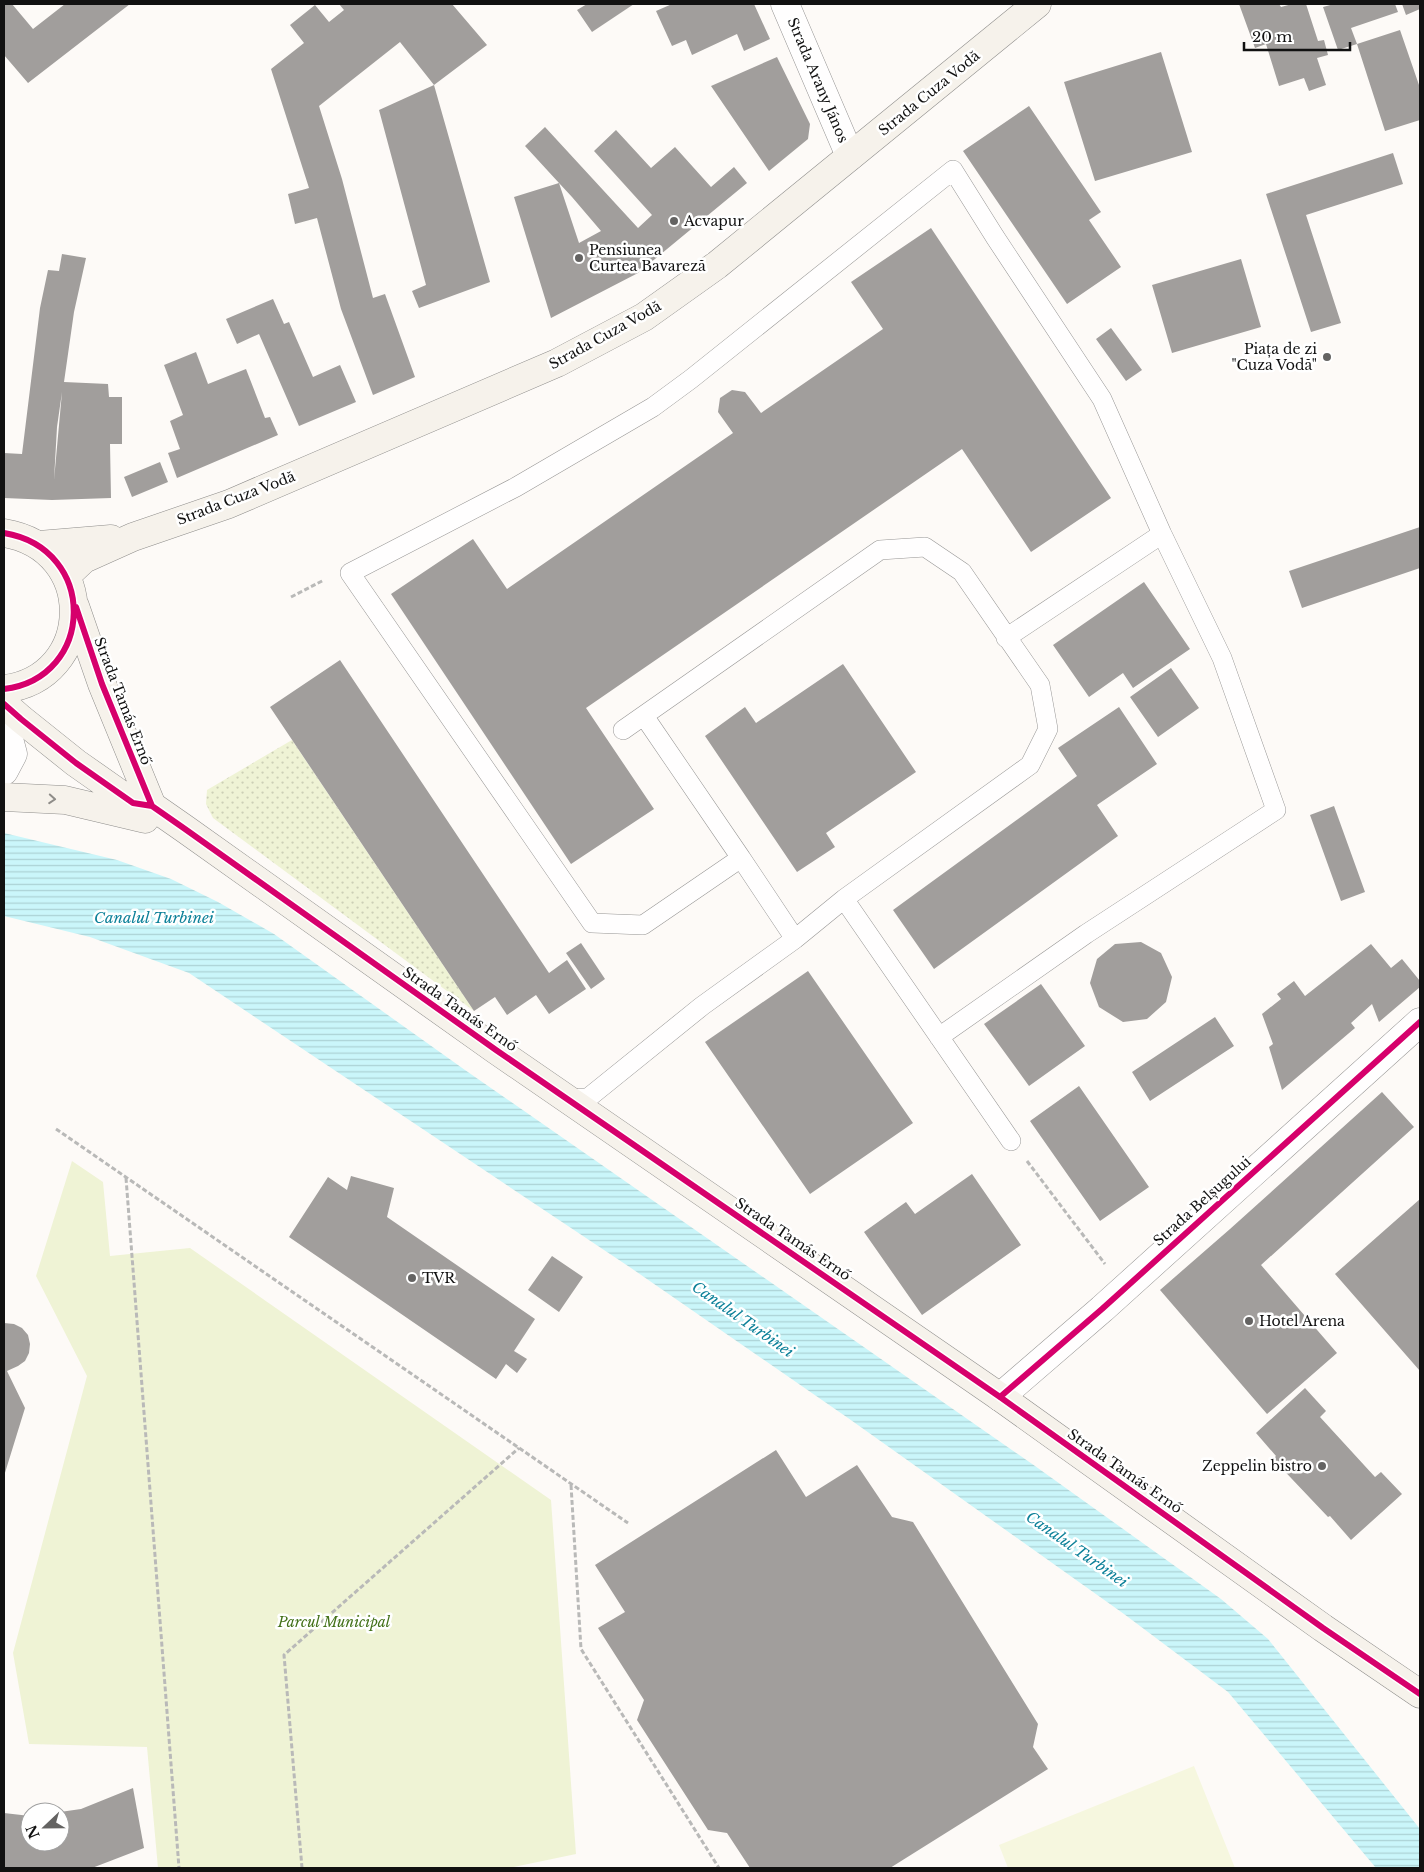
<svg xmlns="http://www.w3.org/2000/svg" width="1424" height="1872" font-family="'Libre Baskerville',serif">
  <style>
    .grass { fill: url(#grass-dots) }
    .park { fill: #eff3d5 }
    .pitch { fill: #f6f7df }
    .water { fill: url(#water-rules) }
    .building { fill: #a19e9c; fill-rule: evenodd }
    .lines { fill: none; stroke-linecap: round; stroke-linejoin: round }
    .service-casing { stroke: #979695; stroke-width: 20 }
    .minor-casing { stroke: #979695; stroke-width: 29 }
    .secondary-casing { stroke: #8e8d8b; stroke-width: 29 }
    .path { stroke: #b9b9b8; stroke-width: 3; stroke-dasharray: 5 2.5; stroke-linecap: butt }
    .service { stroke: #fffefe; stroke-width: 19 }
    .minor { stroke: #fffefe; stroke-width: 28 }
    .secondary { stroke: #f6f2eb; stroke-width: 28 }
    .cycleway-casing { stroke: #fff; stroke-width: 9 }
    .cycleway { stroke: #d6006c; stroke-width: 6 }
    .oneway { stroke: #8f8d89 }
    .poi-dot { fill: #646362; stroke: #fff; stroke-width: 2 }
    .labels { text-anchor: middle; dominant-baseline: central; stroke-width: 5; stroke-linejoin: round; paint-order: stroke }
    .street-label { font-size: 14px; fill: #111; stroke: #fff }
    .poi-label { font-size: 14px; fill: #111; stroke: #fff; text-anchor: start }
    .park-label { font-size: 14px; font-style: italic; fill: #437119; stroke: #fff }
    .water-label { font-size: 15px; font-style: italic; fill: #0d8199; stroke: #fff }
  </style>
  <defs>
    <pattern id="grass-dots" width="8" height="8" patternUnits="userSpaceOnUse" patternTransform="scale(1.25)"><rect width="8" height="8" fill="#eff3d5"/><path d="M2 2h.1M6 6h.1" fill="none" stroke="#cccfb6" stroke-width="1.8" stroke-linecap="round"/></pattern>
    <pattern id="water-rules" width="6" height="5" patternUnits="userSpaceOnUse" patternTransform="scale(1.25)"><rect width="6" height="5" fill="#caf6fa"/><path d="M0 2.5h6" fill="none" stroke="#acd2d5"/></pattern>
  </defs>
  <rect width="100%" height="100%" fill="#fdfaf7"/>
  <path class="grass" d="M292,740L474,1011L213,818L206,804L207,790Z"/>
  <path class="park" d="M72,1161L103,1182L110,1256L190,1248L551,1500L576,1854L509,1868H158L147,1747L29,1744L13,1653L87,1376L36,1276Z"/>
  <path class="pitch" d="M1194,1766L1235,1868H1008L999,1845Z"/>
  <path class="water" d="M4,833L117,860L171,879L218,902L274,934L465,1070L1035,1466L1221,1599L1268,1639L1420,1829V1868H1376L1228,1692L1124,1614L848,1418L631,1268L189,973L90,937L4,916Z"/>
  <path class="building" d="M4,4H12L33,29L65,4H130L28,83L4,55Z
    M339,4H452L487,45L434,85L400,42L319,106L342,179L373,298L385,294L415,377L373,395L341,309L317,218L295,224L288,194L309,188L271,69L304,43L290,25L315,5L329,22L344,10Z
    M587,4H634L592,32L577,10Z
    M672,4H754L770,39L744,51L737,34L692,55L686,40L672,46L656,11Z
    M1239,4H1279L1281,7L1292,4H1301V5L1306,4L1318,41L1324,40L1328,55L1317,58L1326,85L1309,91L1304,78L1279,86L1266,44L1255,48Z
    M1334,4H1395L1398,12L1351,28L1357,44L1338,50L1323,7Z
    M1402,4H1420V9L1406,15Z
    M1400,30L1419,85H1420V120L1385,131L1357,44Z
    M1161,52L1192,152L1095,181L1064,82Z
    M777,57L810,124L808,139L769,171L711,86Z
    M434,85L490,282L419,308L412,291L426,285L379,110Z
    M1029,106L1101,212L1089,220L1121,267L1067,304L963,151Z
    M545,127L638,228L652,215L594,151L616,130L651,168L675,147L711,187L734,167L747,183L638,273L551,318L514,197L559,183L579,243L601,231L572,197L559,183L525,146Z
    M1393,153L1403,184L1306,215L1341,323L1311,332L1266,194Z
    M931,228L1111,498L1031,552L962,449L586,708L654,809L571,864L391,594L473,539L507,589L733,433L718,412L720,398L732,390L745,392L761,413L883,329L851,282Z
    M62,254L86,258L74,312L64,382L108,384L109,397H122V444H110L111,498L52,500L4,498V453L22,454L40,308L48,270L59,271ZM62,392L54,480L57,427Z
    M1241,259L1261,327L1172,353L1152,285Z
    M273,299L284,324L289,322L313,377L340,365L356,402L299,426L259,334L237,344L226,319Z
    M1111,328L1142,370L1126,381L1096,339Z
    M196,352L208,384L246,369L265,418L270,417L278,435L177,478L168,453L180,449L170,421L183,415L164,365Z
    M160,462L168,482L132,497L124,477Z
    M1420,527V568L1302,608L1289,571Z
    M1144,582L1190,649L1133,688L1123,673L1089,697L1053,645Z
    M340,660L549,973L567,960L586,989L549,1014L536,995L507,1015L495,997L474,1011L270,707Z
    M843,664L916,772L826,833L835,847L797,872L705,736L745,707L756,723Z
    M1171,668L1199,708L1158,737L1130,697Z
    M1119,707L1157,764L1097,805L1118,836L934,969L893,910L1077,776L1058,748Z
    M1334,806L1365,892L1341,901L1310,815Z
    M1141,942L1161,953L1172,977L1166,1002L1147,1019L1123,1022L1099,1007L1090,983L1097,959L1115,944Z
    M581,943L605,979L591,989L566,953Z
    M1371,944L1391,968L1402,959L1420,981V987L1379,1022L1372,1004L1351,1023L1355,1028L1282,1090L1269,1047L1273,1044L1262,1014L1281,999L1277,994L1294,981L1305,996Z
    M808,971L913,1123L810,1194L705,1042Z
    M1041,984L1085,1046L1029,1086L984,1024Z
    M1215,1017L1234,1046L1150,1101L1132,1072Z
    M1079,1086L1149,1187L1100,1221L1030,1121Z
    M1382,1092L1414,1127L1261,1265L1337,1353L1267,1414L1160,1290L1230,1229Z
    M972,1174L1021,1245L922,1315L864,1232L906,1202L915,1214Z
    M351,1176L394,1188L387,1217L535,1319L514,1351L527,1359L517,1373L506,1364L496,1379L289,1237L328,1177L347,1190Z
    M1420,1199V1371L1335,1274Z
    M552,1256L583,1277L559,1312L528,1290Z
    M4,1323L14,1324L22,1328L28,1335L30,1344L29,1353L25,1361L18,1366L7,1371L25,1408L4,1476Z
    M1305,1388L1326,1411L1320,1417L1375,1477L1381,1472L1402,1494L1351,1540L1330,1516L1328,1517L1273,1459L1276,1456L1256,1433Z
    M776,1450L806,1497L857,1465L892,1517L913,1522L1038,1724L1033,1747L1048,1769L890,1868H750L727,1833L708,1830L637,1720L644,1700L598,1628L625,1612L595,1565Z
    M133,1788L144,1848L92,1868H4V1813L30,1816V1842H60V1812L81,1809Z"/>
  <g class="lines">
    <defs>
      <path id="service" d="M1006,638L1162,534
        M644,716L741,858
        M844,899L1011,1141
        M795,939L741,858L643,925L592,923L350,573L516,487L653,407L691,379L953,170L995,237L1102,399L1162,534L1222,658L1276,810L1086,934L939,1037
        M566,1099L588,1098L702,1006L795,939L844,899L1030,765L1048,729L1040,685L962,572L925,547L880,550L623,730"/>
      <path id="minor" d="M785,4L850,156
        M4,725L8,735L13,754L4,771
        M1000,1397L1102,1309L1420,1022"/>
      <path id="secondary" d="M4,533C99,549 95,678 4,689
        M39,545L111,539
        M66,576L84,559L133,537L229,504L557,363L644,317L717,265L1037,4
        M75,606L102,684L152,806
        M4,704L21,719L76,763L133,803L152,806L185,829L496,1050L1000,1397L1323,1628L1420,1694
        M4,797L65,800L145,819"/>
    </defs>
    <use href="#service" class="service-casing"/>
    <use href="#minor" class="minor-casing"/>
    <use href="#secondary" class="secondary-casing"/>
    <path class="path" d="M291,597L324,580
      M56,1129L628,1523
      M1027,1161L1105,1264
      M126,1178L179,1868
      M571,1485L581,1649L719,1868
      M302,1868L284,1655L519,1448"/>
    <use href="#service" class="service"/>
    <use href="#minor" class="minor"/>
    <use href="#secondary" class="secondary"/>
    <defs>
      <path id="cycleway" d="M4,533C99,549 95,678 4,689
        M76,607L102,684L152,806
        M4,704L21,719L76,763L133,803L152,806L185,829L496,1050L1000,1397L1323,1628L1420,1694
        M1000,1397L1102,1309L1420,1022"/>
    </defs>
    <use href="#cycleway" class="cycleway-casing"/>
    <use href="#cycleway" class="cycleway"/>
  </g>
  <defs><path id="oneway-chevron" d="M-2-3.5L2.5 0L-2 3.5" fill="none" stroke-width="1.6" stroke-linecap="round" stroke-linejoin="round" transform="scale(1.25)"/></defs>
  <use class="oneway" href="#oneway-chevron" transform="translate(52 799) rotate(4)"/>
  <g class="poi-dot">
    <circle cx="674" cy="221" r="5"/>
    <circle cx="579" cy="258" r="5"/>
    <circle cx="1327" cy="357" r="5"/>
    <circle cx="412" cy="1278" r="5"/>
    <circle cx="1249" cy="1321" r="5"/>
    <circle cx="1322" cy="1466" r="5"/>
  </g>
  <g class="labels">
    <g class="street-label">
      <text transform="translate(818 80) rotate(67)">Strada Arany János</text>
      <text transform="translate(929 93) rotate(-39)">Strada Cuza Vodă</text>
      <text transform="translate(605 335) rotate(-29)">Strada Cuza Vodă</text>
      <text transform="translate(236 498) rotate(-21)">Strada Cuza Vodă</text>
      <text transform="translate(123 701) rotate(69)">Strada Tamás Ernő</text>
      <text transform="translate(460 1009) rotate(35)">Strada Tamás Ernő</text>
      <text transform="translate(1202 1201) rotate(-42)">Strada Belșugului</text>
      <text transform="translate(793 1239) rotate(34)">Strada Tamás Ernő</text>
      <text transform="translate(1125 1471) rotate(35)">Strada Tamás Ernő</text>
    </g>
    <g class="poi-label">
      <text x="684" y="221">Acvapur</text>
      <text x="589" y="250">Pensiunea<tspan x="589" dy="16">Curtea Bavareză</tspan></text>
      <text x="1317" y="349" text-anchor="end">Piața de zi<tspan x="1317" dy="16">"Cuza Vodă"</tspan></text>
      <text x="422" y="1278">TVR</text>
      <text x="1259" y="1321">Hotel Arena</text>
      <text x="1312" y="1466" text-anchor="end">Zeppelin bistro</text>
    </g>
    <g class="park-label">
      <text x="334" y="1622">Parcul Municipal</text>
    </g>
    <g class="water-label">
      <text x="154" y="917">Canalul Turbinei</text>
      <text transform="translate(743 1319) rotate(35)">Canalul Turbinei</text>
      <text transform="translate(1077 1549) rotate(35)">Canalul Turbinei</text>
    </g>
  </g>
  <rect width="1424" height="1872" fill="none" stroke="#111111" stroke-width="10"/>
  <g transform="translate(45 1827) rotate(248)"><circle r="24" fill="#ffffff" stroke="#a0a0a0"/>
  <path d="M0-4L9 19L0 12L-9 19Z" fill="#646362"/>
  <text y="-8" font-size="14" font-weight="bold" text-anchor="middle" fill="#111111">N</text>
  </g>
  <path d="M1244 42v8h106v-8" fill="none" stroke="#111111" stroke-width="2.5"/>
  <text x="1252" y="42" font-size="15" fill="#111111" stroke="#ffffff" stroke-width="4" paint-order="stroke">20 m</text>
</svg>
